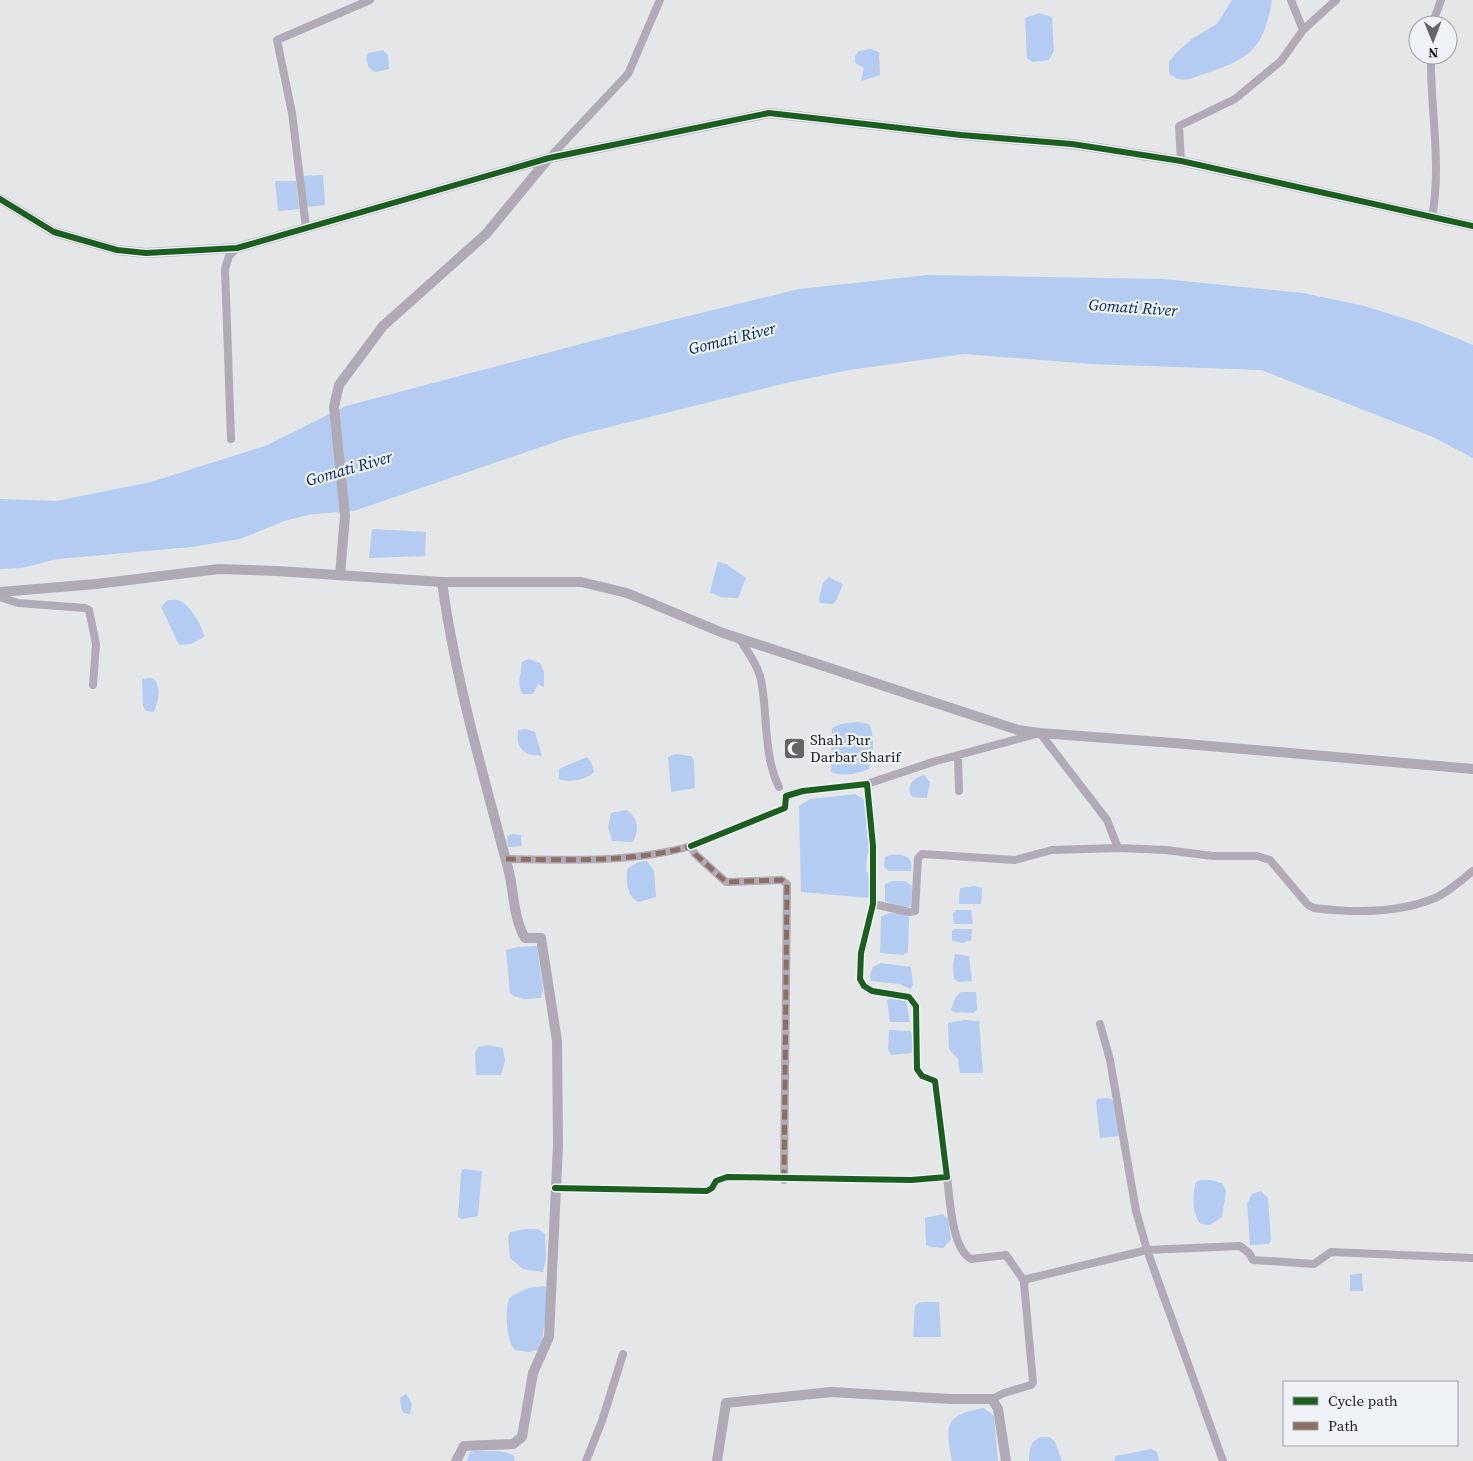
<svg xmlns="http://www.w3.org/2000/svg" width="1473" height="1461" font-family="'Source Serif 4',serif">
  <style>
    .water { fill: #b4ccf2 }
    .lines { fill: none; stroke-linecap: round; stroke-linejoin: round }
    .street { stroke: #b1aab7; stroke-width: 8 }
    .secondary { stroke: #b0aab6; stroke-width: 10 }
    .quiet { stroke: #8d6e63; stroke-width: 5; stroke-dasharray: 10 5; stroke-linecap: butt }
    .cycleway-casing { stroke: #eff2f7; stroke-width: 9 }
    .cycleway { stroke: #1b5e20; stroke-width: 6 }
    .labels { text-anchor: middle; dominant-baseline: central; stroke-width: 4.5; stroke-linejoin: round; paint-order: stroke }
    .poi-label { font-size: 15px; fill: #1d1f20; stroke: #eff2f7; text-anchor: start }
    .water-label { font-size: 16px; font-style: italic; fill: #002661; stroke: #eff2f7 }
  </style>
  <rect width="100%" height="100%" fill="#e4e6e8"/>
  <path class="water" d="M1232,0H1272C1263,58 1241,61 1190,79C1181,81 1175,79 1169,73V62L1176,53L1193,38L1217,24Z
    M1039,13L1052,17L1054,51L1049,60L1032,62L1027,58L1025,18Z
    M870,49L879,52L880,75L861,81L864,68L855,63V56L859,51Z
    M383,50L388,55L389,69L375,72L369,68L366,59L368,53Z
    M323,175L325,205L306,207L304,176Z
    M275,181H296L299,209L278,211Z
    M927,275L1164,279L1303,293L1364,306L1419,323L1473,345V458L1433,437L1261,370L1091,364L964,354L849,370L786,383L573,436L354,511L313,514L284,521L240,539L191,547L58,559L21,568L0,569V499L56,501L151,482L265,446L346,406L664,322L799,289Z
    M372,529L426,532L425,556L369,558Z
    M718,562L726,564L746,578L738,598L720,597L710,592Z
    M829,577L843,584L837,599L833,604L820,603L819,599L823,583Z
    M168,600C172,600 177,599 180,601C189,604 204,628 204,637L191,644L179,645L161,607Z
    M529,659L540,663L544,672V687L538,684L533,694H522L519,684L522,662Z
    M150,678L154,679C162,688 158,701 154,712L146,711L143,706L142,679Z
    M858,722L869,724C875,735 873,756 869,769C856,774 845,777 831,772L832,728L841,724Z
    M526,729L535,732L542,756C524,756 516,749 518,730Z
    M675,754L691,756L694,761L695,788L671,792L668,757Z
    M587,757L592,764L594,772C586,780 569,783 559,779V769Z
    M924,775L930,782L927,798L912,797C905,787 913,778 924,775Z
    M855,794L864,799L869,853L867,855L866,871L870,875V898L801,892L799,806L810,799Z
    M626,810C639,818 639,829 633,842L612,841L608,827L611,813Z
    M513,834L521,835L522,846L508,847L507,836Z
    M890,855C903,854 914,855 911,871H889L884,867L885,857Z
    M647,861L654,871L656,897L638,902C627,896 626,882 627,869L638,862Z
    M893,881H905L912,886L911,907L896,906L885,901V884Z
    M974,886L982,888L981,904H959L960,888Z
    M956,910H971L973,924H954L953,914Z
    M889,913H901L909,917L908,952L903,955L880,953L881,917Z
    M954,929H972L971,940L962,943L952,941V931Z
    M537,946L543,989L541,998L525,999L513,996L510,993L506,950L518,947Z
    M955,954L969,956L972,981L958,982L954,979L953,965Z
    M881,963L911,967L913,985L910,989L900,984L871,981L870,975L873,967Z
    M961,992H976L977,1010L973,1013L953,1012L951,1010L955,998Z
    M892,998L906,1000L910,1022H890L887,1000Z
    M965,1020L979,1021L983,1073H960L958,1059L949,1049L948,1023Z
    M889,1030L911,1031L914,1050L911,1053L891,1055L888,1049Z
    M488,1045L503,1048L505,1061L501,1075H476L475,1053L478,1047Z
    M1107,1098L1112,1099L1114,1103L1119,1136L1100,1138L1096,1102L1097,1099Z
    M463,1169L482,1171L478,1216L462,1219L458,1217L461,1173Z
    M1201,1180H1211L1222,1183L1226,1191L1222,1217L1210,1225L1201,1224C1192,1215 1192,1194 1196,1182Z
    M1261,1191L1268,1198L1271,1240L1269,1244L1250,1245L1247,1204L1252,1194Z
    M943,1214L948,1219L951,1240L943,1248L931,1247L926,1245L925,1218Z
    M526,1229H538L545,1234L546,1259L543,1272L523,1269L510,1258L508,1237L510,1232Z
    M1362,1273L1363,1291H1350V1275Z
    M544,1286L549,1290L541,1349L529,1352L515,1350C506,1340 504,1309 510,1297L528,1288Z
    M922,1302H939L941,1337H913L915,1305Z
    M406,1394L412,1403L410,1414L404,1413L401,1408L400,1398Z
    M984,1408L994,1416L998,1461H952C945,1425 944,1415 984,1408Z
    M1041,1437H1050L1055,1442L1062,1461H1029C1030,1449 1029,1442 1041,1437Z
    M1151,1449L1157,1452L1159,1461H1114L1116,1456Z
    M475,1451H500L513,1455L515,1461H467L470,1452Z"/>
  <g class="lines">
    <path class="street" d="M1291,0L1303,30L1336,0
      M1432,25L1441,0
      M1431,55C1430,109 1442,164 1432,217
      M549,158L628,74L660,0
      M1181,161L1179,126L1235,99L1281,61L1303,30
      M306,228L292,113L277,40L370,0
      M231,439L225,269L229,256L237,248
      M0,597L18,603L85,608L89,610L96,644L93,685
      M739,638C747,651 758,665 761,680C768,714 763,755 779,787
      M958,756L959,791
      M867,784L936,761L1040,733L1107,820L1118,848
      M506,859C566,860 632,863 691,846L695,854L726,882L782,880L787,884L784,1180
      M873,904L909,912L915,911L918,858L922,854L1015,860L1052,850L1118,848L1166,850L1213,856H1257L1270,860L1308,905L1314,908C1353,913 1399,913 1435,898C1449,892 1461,880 1473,871
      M1100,1024L1110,1060L1136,1211L1147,1250L1223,1461
      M947,1177C950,1198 951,1248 971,1259L1006,1255L1024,1281
      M555,1188L707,1191L712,1188L716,1181L727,1177L911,1180L947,1177L935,1081L922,1076L917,1069L916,1006L909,997L872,991L864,986L860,979L861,953L873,904V846L867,784L803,791L786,796L785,808L691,846
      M992,1399L1004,1393L1031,1385L1033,1382L1024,1283L1027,1279L1147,1250L1240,1246L1249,1253L1253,1260L1314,1264L1331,1252L1473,1258
      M586,1461L602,1421L623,1354"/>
    <path class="secondary" d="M0,199L54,232L117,250L146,253L237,248L549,158L769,113L961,135L1072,144L1181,161L1473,226
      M340,575L345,516L334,407L339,385L383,326L486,234L548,159
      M442,582C455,678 483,774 508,868C514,890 513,918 525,938H541L557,1041L558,1145L549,1337L533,1373L522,1437L513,1444L464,1446L456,1461
      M0,592L96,584L219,569L277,571L442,582H581L627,593L723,633L1018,730L1040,733L1174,743L1473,769
      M717,1461L726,1403L831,1392L950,1399H992L998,1409L1006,1461"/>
    <path class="quiet" d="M506,859C566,860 632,863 691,846L695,854L726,882L782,880L787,884L784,1180"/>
    <defs>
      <path id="cycleway" d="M0,199L54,232L117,250L146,253L237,248L549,158L769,113L961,135L1072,144L1181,161L1473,226
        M555,1188L707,1191L712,1188L716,1181L727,1177L911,1180L947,1177L935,1081L922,1076L917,1069L916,1006L909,997L872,991L864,986L860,979L861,953L873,904V846L867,784L803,791L786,796L785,808L691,846"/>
    </defs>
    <use href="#cycleway" class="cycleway-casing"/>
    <use href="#cycleway" class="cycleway"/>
  </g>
  <defs>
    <symbol id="mosque-square" viewBox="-11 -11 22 22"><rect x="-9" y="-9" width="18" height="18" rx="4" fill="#636566" stroke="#eff2f7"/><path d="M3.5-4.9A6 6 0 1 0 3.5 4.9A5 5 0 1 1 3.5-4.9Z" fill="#fff"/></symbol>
  </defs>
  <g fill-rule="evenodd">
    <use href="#mosque-square" x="782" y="736" width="25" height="25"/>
  </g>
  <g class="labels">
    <g class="poi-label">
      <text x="810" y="739">Shah Pur<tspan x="810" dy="17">Darbar Sharif</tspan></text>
    </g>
    <g class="water-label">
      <text transform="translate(1133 307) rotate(4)">Gomati River</text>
      <text transform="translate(732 338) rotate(-14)">Gomati River</text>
      <text transform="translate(349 468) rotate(-16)">Gomati River</text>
    </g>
  </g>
  <rect x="1283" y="1381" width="175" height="65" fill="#eff2f7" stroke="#9b9ea1"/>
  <rect x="1293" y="1397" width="25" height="8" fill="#1b5e20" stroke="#9b9ea1"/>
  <text x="1328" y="1406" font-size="15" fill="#1d1f20">Cycle path</text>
  <rect x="1293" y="1422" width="25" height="8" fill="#8d6e63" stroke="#9b9ea1"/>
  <text x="1328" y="1431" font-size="15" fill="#1d1f20">Path</text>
  <g transform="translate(1433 40) rotate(179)"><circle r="24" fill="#eff2f7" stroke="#9b9ea1"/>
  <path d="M0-4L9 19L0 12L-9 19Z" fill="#636566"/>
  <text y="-8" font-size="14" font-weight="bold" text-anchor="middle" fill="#1d1f20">N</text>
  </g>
</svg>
